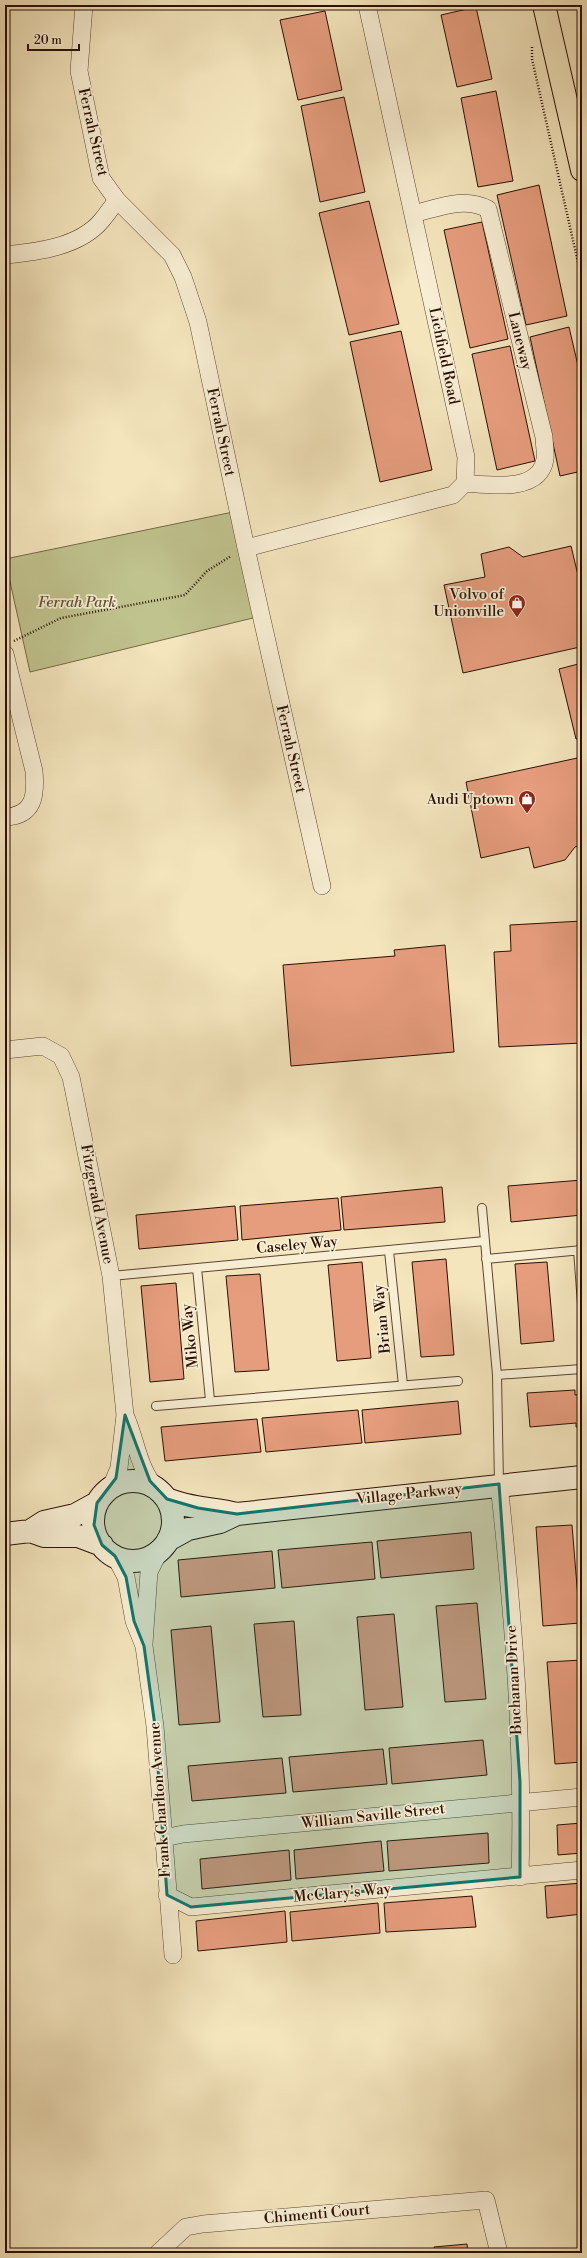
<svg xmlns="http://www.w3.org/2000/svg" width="587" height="2258" font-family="'Libre Bodoni',serif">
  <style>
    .green { fill: #c0c38e; stroke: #756947 }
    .building { fill: #e69d7e; stroke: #2a0f00 }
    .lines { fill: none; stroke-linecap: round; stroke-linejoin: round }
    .service-casing { stroke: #5c442f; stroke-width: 10 }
    .minor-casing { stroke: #5c442f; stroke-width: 18 }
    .secondary-casing { stroke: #2a0f00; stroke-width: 24 }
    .primary-casing { stroke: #2a0f00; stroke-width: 24 }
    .path { stroke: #2a0f00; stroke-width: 2.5; stroke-dasharray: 1 2; stroke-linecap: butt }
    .service { stroke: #f8eed4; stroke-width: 8 }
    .minor { stroke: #f8eed4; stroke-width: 17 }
    .secondary { stroke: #f8eed4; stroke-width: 22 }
    .primary { stroke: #f4e5bd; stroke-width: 22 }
    .marked { fill: #0f766e; fill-opacity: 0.2; stroke: #0f766e; stroke-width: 3; stroke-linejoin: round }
    .labels { text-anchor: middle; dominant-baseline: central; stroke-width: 3.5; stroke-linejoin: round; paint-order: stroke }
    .street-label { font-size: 15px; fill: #2a0f00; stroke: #f8eed4 }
    .poi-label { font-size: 15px; fill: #2a0f00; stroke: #f8eed4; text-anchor: end }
    .park-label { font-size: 15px; font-style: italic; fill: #5e4e32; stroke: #f8eed4 }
  </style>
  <rect width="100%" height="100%" fill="#f4e5bd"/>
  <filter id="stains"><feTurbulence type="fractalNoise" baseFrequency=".005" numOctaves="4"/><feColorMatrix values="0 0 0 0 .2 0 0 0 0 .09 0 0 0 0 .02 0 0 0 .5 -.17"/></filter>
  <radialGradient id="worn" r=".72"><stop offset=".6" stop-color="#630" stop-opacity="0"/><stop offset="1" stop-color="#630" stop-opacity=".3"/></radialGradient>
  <path class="green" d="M233,512L257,617L30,672L5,559Z"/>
  <path class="building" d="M476,7L492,79L457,87L441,15Z
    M325,11L342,90L298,100L280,20Z
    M496,91L513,181L478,187L461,98Z
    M344,97L365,192L320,202L301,106Z
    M539,185L567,316L526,325L497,195Z
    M369,201L399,324L349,335L319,213Z
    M482,222L508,339L470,348L444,230Z
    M569,327L582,383V471L560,476L530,337Z
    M401,331L432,470L380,482L350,342Z
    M510,346L535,461L497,470L472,354Z
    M571,546L582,592L580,647L463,673L444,585L485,577L481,554L509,547L523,557Z
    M582,663V738L576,739L559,669Z
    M582,757V845L575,847L565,860L534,868L529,847L481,858L466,782Z
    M582,921V1043L499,1047L494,952L511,951L510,925Z
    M445,945L454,1052L291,1066L283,965L395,956L394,950Z
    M582,1180V1215L511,1222L508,1186Z
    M442,1187L445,1222L344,1230L341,1197Z
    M338,1198L341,1230L242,1240L240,1206Z
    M235,1206L238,1240L139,1249L136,1215Z
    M446,1259L454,1355L421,1357L412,1262Z
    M362,1262L371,1358L337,1361L328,1265Z
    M547,1262L554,1341L521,1344L515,1264Z
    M260,1274L269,1370L235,1372L226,1276Z
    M176,1283L184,1379L150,1382L141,1286Z
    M575,1390V1395L582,1394V1427H576V1423L530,1427L527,1393Z
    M458,1401L461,1434L365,1443L362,1410Z
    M358,1410L362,1443L266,1452L262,1418Z
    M257,1419L261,1452L165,1461L161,1427Z
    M572,1525L580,1623L543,1626L536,1527Z
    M471,1532L474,1569L381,1578L377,1541Z
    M372,1542L375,1579L282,1588L278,1550Z
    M272,1551L275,1588L181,1597L178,1560Z
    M477,1603L486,1699L445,1702L436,1606Z
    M394,1614L403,1707L365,1710L357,1617Z
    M294,1621L301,1715L263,1717L254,1624Z
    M211,1626L220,1722L179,1725L171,1630Z
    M582,1660V1762L555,1764L547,1662Z
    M483,1740L487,1775L392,1784L389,1748Z
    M383,1749L387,1784L293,1792L289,1757Z
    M282,1758L286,1793L192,1801L188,1766Z
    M582,1823V1853L558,1855L557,1825Z
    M488,1833L489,1863L389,1871L387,1841Z
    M381,1841L384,1871L296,1879L294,1850Z
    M289,1850L291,1880L202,1889L200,1859Z
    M582,1883V1914L547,1918L545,1886Z
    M472,1896L476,1927L386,1932L384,1903Z
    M378,1903L380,1933L292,1941L290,1912Z
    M285,1911L287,1942L198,1951L196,1921Z
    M467,2244L468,2253H435L434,2247Z
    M395,2250V2253H376V2251Z
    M429,2251V2253H404Z"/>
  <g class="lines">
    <defs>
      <path id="service" d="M482,1208L497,1375L499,1484
        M578,1250L582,1304
        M389,1251L403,1385
        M486,1259L582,1250
        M197,1268L210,1400
        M111,1276L485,1241
        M497,1375L582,1369
        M156,1406L458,1381"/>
      <path id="minor" d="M84,5L79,71L101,178L117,200L172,255L183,277L198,322L246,548L322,886
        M413,214C438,208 464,196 488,209L544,437C544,444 546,452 545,459C540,493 490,485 465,483
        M5,255C37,252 80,247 102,220C107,214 112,207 117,200
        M246,548L453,495L465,483L466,457L367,5
        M5,654L34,771C36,794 35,816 5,817
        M5,1050L43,1046L61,1056L71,1077L111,1276L125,1415L119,1468L111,1487
        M125,1415C136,1439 138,1468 156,1488
        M499,1484C513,1614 524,1746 520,1877
        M115,1556L126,1577L134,1621L144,1646L155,1726L173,1955
        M144,1644L149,1572L160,1550
        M164,1838L183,1834L582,1797
        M167,1895L191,1907L582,1870
        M158,2253L186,2227L203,2224L486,2200L499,2253"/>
      <path id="secondary" d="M93 1521a40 40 0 1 1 80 0a40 40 0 1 1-80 0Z
        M167,1499C189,1509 214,1508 237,1514
        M30,1531L44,1522L75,1515L97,1503
        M5,1534L30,1531L44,1536H78L102,1545
        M168,1540L188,1529L220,1522L237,1514L582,1477"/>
      <path id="primary" d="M544,5L582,170"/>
    </defs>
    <use href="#service" class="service-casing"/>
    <use href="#minor" class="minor-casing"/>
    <use href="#secondary" class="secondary-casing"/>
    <use href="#primary" class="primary-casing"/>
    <path class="path" d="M532,47V59L582,280
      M14,641L61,618L185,595L207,571L231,556"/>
    <use href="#service" class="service"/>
    <use href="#minor" class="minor"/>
    <use href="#secondary" class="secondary"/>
    <use href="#primary" class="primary"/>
  </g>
  <path class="marked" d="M125,1415L150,1481L167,1499L198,1508L237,1514L499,1484L520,1782V1877L191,1907L167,1895L155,1726L144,1646L134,1621L126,1577L115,1556L102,1545L94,1525L97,1503L116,1478Z"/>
  <defs>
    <symbol id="shop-pin" viewBox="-11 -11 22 30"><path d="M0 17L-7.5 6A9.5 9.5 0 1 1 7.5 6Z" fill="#8f2418" stroke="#f8eed4"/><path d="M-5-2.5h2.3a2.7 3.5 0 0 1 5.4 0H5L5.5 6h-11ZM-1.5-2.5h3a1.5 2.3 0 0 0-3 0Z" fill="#fff"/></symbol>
  </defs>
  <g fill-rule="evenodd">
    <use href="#shop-pin" x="507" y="593" width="20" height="27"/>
    <use href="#shop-pin" x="517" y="789" width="20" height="27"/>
  </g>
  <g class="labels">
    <g class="street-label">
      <text transform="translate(93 132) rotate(77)">Ferrah Street</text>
      <text transform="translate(520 341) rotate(76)">Laneway</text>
      <text transform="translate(444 356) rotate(78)">Lichfield Road</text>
      <text transform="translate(221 432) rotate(78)">Ferrah Street</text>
      <text transform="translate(291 749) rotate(77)">Ferrah Street</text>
      <text transform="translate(97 1204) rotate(79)">Fitzgerald Avenue</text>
      <text transform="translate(297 1245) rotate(-5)">Caseley Way</text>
      <text transform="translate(382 1319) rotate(-96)">Brian Way</text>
      <text transform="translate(190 1336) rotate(-96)">Miko Way</text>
      <text transform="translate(409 1494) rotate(-6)">Village Parkway</text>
      <text transform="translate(514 1680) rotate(-93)">Buchanan Drive</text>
      <text transform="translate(160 1800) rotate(-94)">Frank Charlton Avenue</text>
      <text transform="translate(373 1816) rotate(-6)">William Saville Street</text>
      <text transform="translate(342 1893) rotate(-5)">McClary's Way</text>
      <text transform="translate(317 2214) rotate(-5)">Chimenti Court</text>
    </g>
    <g class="poi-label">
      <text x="504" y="594">Volvo of<tspan x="504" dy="17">Unionville</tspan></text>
      <text x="514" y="799">Audi Uptown</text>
    </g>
    <g class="park-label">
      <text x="77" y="602">Ferrah Park</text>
    </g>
  </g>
  <rect width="587" height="2258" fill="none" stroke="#f4e5bd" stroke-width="20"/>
  <rect x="6" y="6" width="575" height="2246" fill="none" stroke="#2a0f00" stroke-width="2"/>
  <rect x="10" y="10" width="567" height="2238" fill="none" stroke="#2a0f00"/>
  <path d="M28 44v6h51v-6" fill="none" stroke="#2a0f00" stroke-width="2"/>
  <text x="34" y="44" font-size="12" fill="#2a0f00" stroke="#f8eed4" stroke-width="3" paint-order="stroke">20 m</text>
  <rect width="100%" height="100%" filter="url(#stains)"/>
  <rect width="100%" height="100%" fill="url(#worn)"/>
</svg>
